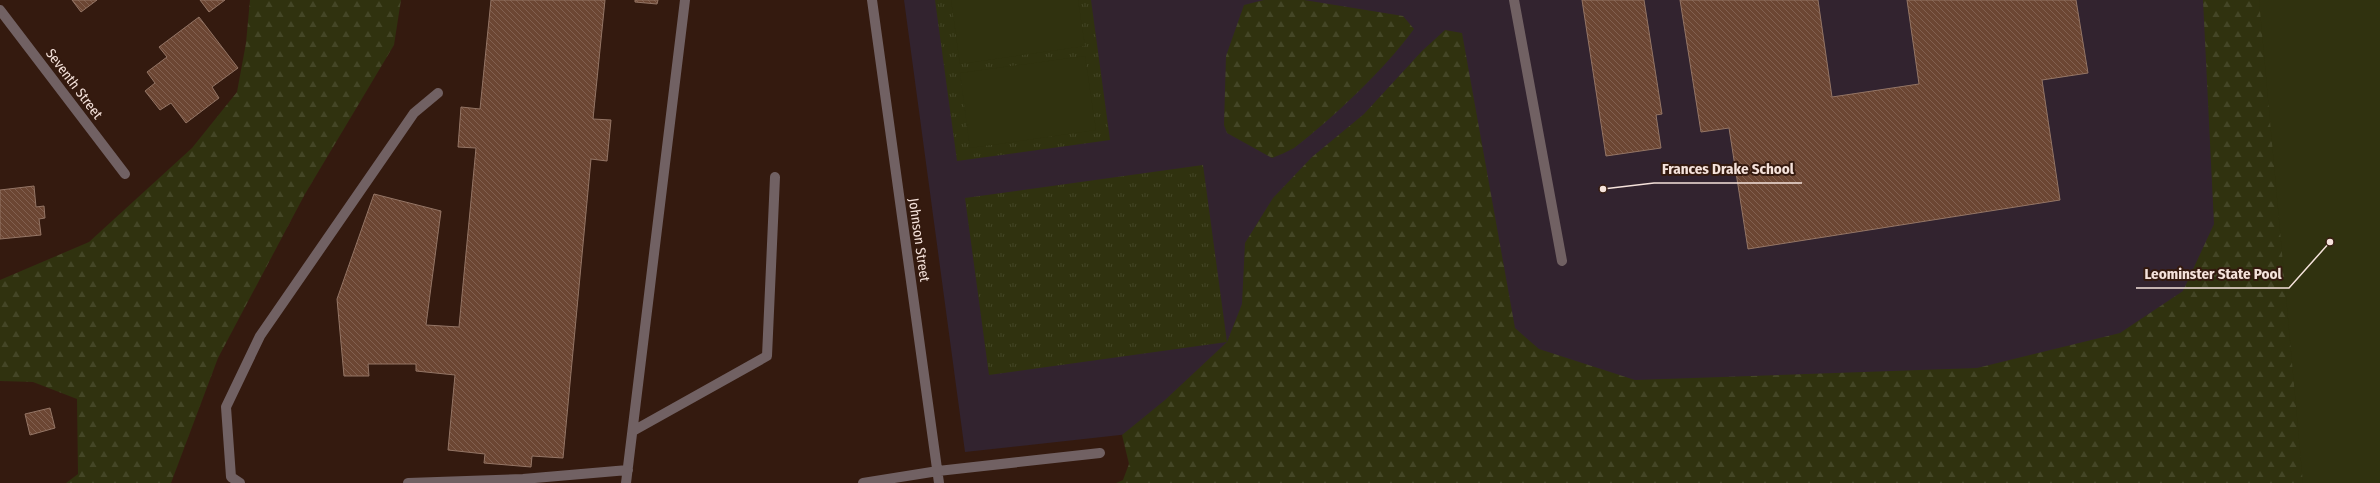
<svg xmlns="http://www.w3.org/2000/svg" width="2380" height="483" font-family="'Fira Sans Condensed',sans-serif">
  <style>
    .education { fill: #32232f }
    .grass { fill: url(#grass-tufts) }
    .forest { fill: url(#forest-firs) }
    .pitch { fill: #30320f }
    .building { fill: url(#building-back-hatch); stroke: #947565 }
    .lines { fill: none; stroke-linecap: round; stroke-linejoin: round }
    .minor { stroke: #716163; stroke-width: 10 }
    .labels { text-anchor: middle; dominant-baseline: central; stroke-width: 4; stroke-linejoin: round; paint-order: stroke }
    .street-label { font-size: 14px; fill: #f5e2db; stroke: #341a0f }
    .leader { fill: none; stroke: #f5e2db; stroke-width: 1.5 }
    .callout-dot { fill: #f5e2db; stroke: #341a0f; stroke-width: 1.5 }
    .callout-label { font-size: 15px; text-anchor: middle; font-weight: bold; fill: #f5e2db; stroke: #341a0f; stroke-width: 4; stroke-linejoin: round; paint-order: stroke }
  </style>
  <defs>
    <pattern id="grass-tufts" width="24" height="20" patternUnits="userSpaceOnUse"><rect width="24" height="20" fill="#30320f"/><path d="M3 7l-1-3M5 7V3M7 7l1-3M15 17l-1-3M17 17v-4M19 17l1-3" fill="none" stroke="#444626"/></pattern>
    <pattern id="forest-firs" width="22" height="20" patternUnits="userSpaceOnUse"><rect width="22" height="20" fill="#30320f"/><path d="M5 1l3.5 6h-7zM16 11l3.5 6h-7z" fill="#444626"/></pattern>
    <pattern id="building-back-hatch" width="6" height="6" patternUnits="userSpaceOnUse"><rect width="6" height="6" fill="#6c4633"/><path d="M-1 5l2 2M0 0l6 6M5-1l2 2" fill="none" stroke="#826050"/></pattern>
  </defs>
  <rect width="100%" height="100%" fill="#341a0f"/>
  <path class="education" d="M904,0H2259L2303,483H1626L1629,379L965,452Z"/>
  <path class="grass" d="M935,0H1091L1110,140L957,161Z
    M1203,165L1227,342L989,375L965,198Z"/>
  <path class="forest" d="M250,0H401L394,45L305,194L218,358L171,483H66L78,474L77,399L33,382L0,381V280L89,242L192,148L237,92L246,43Z
    M1264,0H1304L1403,16L1414,29C1385,69 1333,118 1294,148C1287,152 1279,155 1272,158L1227,133L1224,125L1226,56L1244,5Z
    M2203,0H2380V483H1116L1123,480L1129,464L1122,435L1165,400L1227,342L1242,304L1245,243L1273,198L1312,157L1364,114L1422,51L1445,30L1462,33L1515,328L1539,349L1635,380L1977,368L2120,333L2183,291L2214,224Z"/>
  <path class="pitch" d="M951,0H1078L1085,46L960,64Z
    M2259,0H2380V483H2303Z
    M1085,56L1096,130L970,148L960,73Z"/>
  <path class="building" d="M72,0H97L81,12Z
    M200,0H225L209,12Z
    M491,0H605L593,119L611,120L607,161L591,159L563,458L532,456L531,467L484,463L485,454L448,450L455,375L416,371V364H368L369,376H344L337,299L374,194L441,211L426,325L459,327L476,148L458,147L461,107L480,109Z
    M635,0H658L657,4L635,2Z
    M1582,0H1644L1662,114L1656,115L1661,148L1606,156Z
    M1680,0H1818L1832,97L1919,84L1907,0H2076L2088,73L2042,80L2060,200L1748,249L1729,128L1701,132Z
    M199,17L238,68L212,87L219,98L186,123L171,103L160,110L145,91L155,83L147,72L167,57L159,47Z
    M34,186L36,207L44,206L45,218L39,219L41,235L0,239V190Z
    M50,408L55,428L30,435L25,414Z"/>
  <g class="lines">
    <path class="minor" d="M872,0L939,483
      M1514,0L1562,261
      M0,10L125,174
      M633,431L767,356L775,177
      M240,483L231,477L226,407L260,336L414,113L438,93
      M408,483L523,479L628,470
      M626,483L685,0
      M863,483L938,471L1100,453"/>
  </g>
  <g class="labels">
    <g class="street-label">
      <text transform="translate(74 84) rotate(53)">Seventh Street</text>
      <text transform="translate(919 240) rotate(82)">Johnson Street</text>
    </g>
  </g>
  <path class="leader" d="M1603 189L1654 183H1802M2330 242L2289 288H2136"/>
  <g class="callout-dot">
    <circle cx="1603" cy="189" r="4"/>
    <circle cx="2330" cy="242" r="4"/>
  </g>
  <g class="callout-label">
    <text x="1728" y="174">Frances Drake School</text>
    <text x="2213" y="279">Leominster State Pool</text>
  </g>
</svg>
